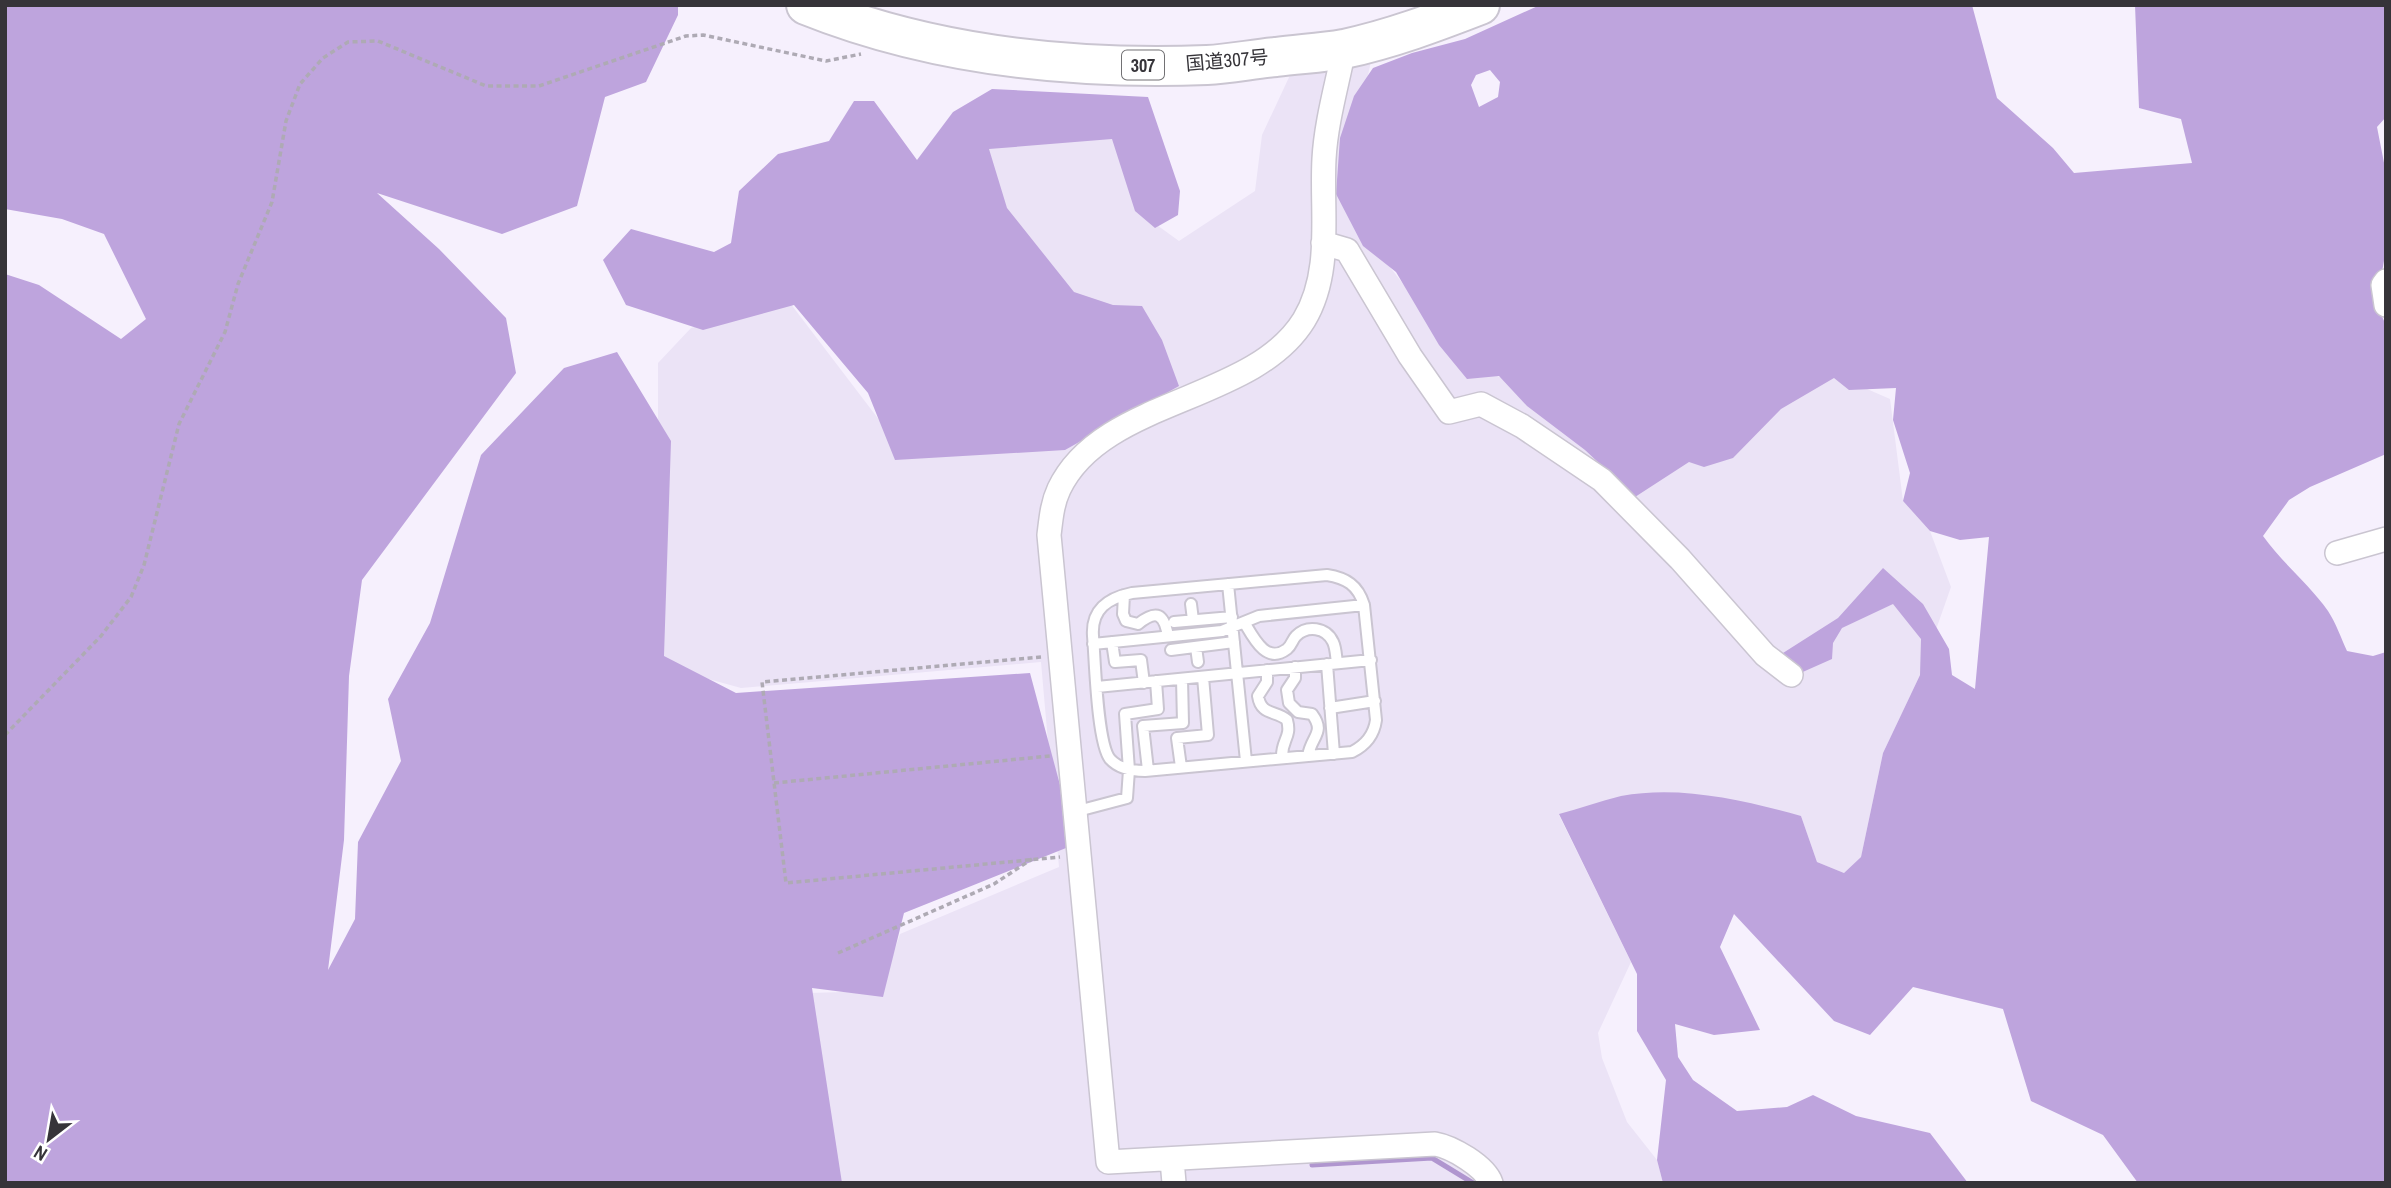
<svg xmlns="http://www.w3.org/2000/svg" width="2391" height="1188" font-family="'Archivo Narrow','Noto Sans JP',sans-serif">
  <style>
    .built { fill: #ebe3f6 }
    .forest { fill: #bea4dd; fill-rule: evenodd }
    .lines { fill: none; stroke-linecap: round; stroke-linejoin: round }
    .stream { stroke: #b096cf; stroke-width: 5 }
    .lane-casing { stroke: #cac5d1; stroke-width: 14 }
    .street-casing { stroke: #cac5d1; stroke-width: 26 }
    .highway-casing { stroke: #cac5d1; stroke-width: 42 }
    .path { stroke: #aeaab4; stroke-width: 3.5; stroke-dasharray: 5 3.5; stroke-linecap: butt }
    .lane { stroke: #fff; stroke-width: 10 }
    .street { stroke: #fff; stroke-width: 23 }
    .highway { stroke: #fff; stroke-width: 38 }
    .labels { text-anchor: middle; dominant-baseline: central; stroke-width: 6; stroke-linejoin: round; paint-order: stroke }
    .shield { fill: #fff; stroke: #727174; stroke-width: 2 }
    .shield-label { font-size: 18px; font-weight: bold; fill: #363439 }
    .street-label { font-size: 19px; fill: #363439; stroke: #fff }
  </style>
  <rect width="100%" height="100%" fill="#f6f0fd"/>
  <path class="built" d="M1371,61L1344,188L1360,229L1466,364L1520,385L1828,372L1890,399L1903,501L1930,531L1951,587L1920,675L1883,753L1861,857L1844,873L1817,862L1801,816L1559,815L1631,962L1598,1033L1602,1058L1627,1122L1657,1160L1663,1183H833L808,993L881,991L900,934L1059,867L1041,662L741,688L658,665V363L691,328L787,299L899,446L1060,301L994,211L980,145L1113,134L1143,215L1179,241L1255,191L1262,135L1291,73Z"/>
  <path class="forest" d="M5,5H678V15L646,82L605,97L577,206L502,234L377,193L439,249L506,318L516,373L362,580L349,676L344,840L328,970L355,919L358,842L401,761L388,699L430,623L481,455L564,368L617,352L671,441L664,656L736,693L1030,673L1060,785L1066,848L904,913L883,997L812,988L842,1183H5V274L39,285L121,339L146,319L104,234L62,219L5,209Z
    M1540,5H1972L1997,98L2053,148L2074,173L2192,163L2181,119L2139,108L2135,5H2386V117L2377,127L2386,173V250L2376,304L2386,325V454L2310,487L2289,500L2263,536C2283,564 2309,584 2328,611C2336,623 2341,638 2347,651L2373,656L2386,652V1183H2138L2103,1135L2031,1101L2003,1009L1913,987L1870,1035L1834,1021L1734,914L1720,947L1760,1030L1714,1035L1675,1024L1678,1057L1693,1080L1737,1111L1787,1107L1813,1095L1856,1116L1930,1133L1968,1183H1663L1657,1160L1666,1080L1637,1031V974L1559,814C1579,809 1600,801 1621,796C1680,785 1743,800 1801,816L1817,862L1844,873L1861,857L1883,753L1920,675L1921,639L1893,604L1842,628L1833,643L1832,659L1796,675L1783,653L1838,618L1883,568L1923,604L1949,649L1952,675L1975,689L1989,537L1960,540L1930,531L1903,501L1910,473L1893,420L1896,388L1849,390L1834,378L1781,409L1733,458L1704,467L1689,462L1635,497L1585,450L1527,406L1499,376L1467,379L1439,345L1396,272L1363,246L1336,194L1340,138L1354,96L1373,68L1412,53L1465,39ZM1490,70L1500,82L1498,97L1479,107L1471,85L1476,75Z
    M992,89L1148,97L1180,191L1178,215L1155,228L1135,211L1112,139L989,149L1007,208L1074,292L1113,305L1142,306L1162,340L1179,386L1065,450L895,460L868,393L794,305L703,330L626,305L603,260L631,229L714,252L731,243L739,191L778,154L829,141L854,101H874L917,160L953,112Z"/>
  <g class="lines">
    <path class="stream" d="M1312,1165L1432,1158L1473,1183"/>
    <defs>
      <path id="lane" d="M1327,575C1346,578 1358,585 1364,605L1376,720C1374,735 1366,745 1352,752L1145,771C1132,771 1119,769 1110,759C1097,743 1095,659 1093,636C1091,609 1108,598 1132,593Z
        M1228,584L1246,761
        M1124,595L1123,614L1126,621L1138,624C1157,609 1164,614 1168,636
        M1191,604L1193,620
        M1174,622L1232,617
        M1244,622C1253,637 1266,665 1287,649C1292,645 1292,640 1296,636C1307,625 1326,627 1333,642C1336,648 1336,657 1337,663
        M1112,642L1115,662L1141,660L1144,683
        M1093,644L1222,631L1259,616L1364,605
        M1196,647L1198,662
        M1171,650L1234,642
        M1327,664L1334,754
        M1295,667V678L1287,690L1289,703L1298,712L1312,714C1326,733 1311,736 1308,756
        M1267,670V682L1258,696C1261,716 1276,710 1287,720C1292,738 1281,740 1282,758
        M1097,687L1371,660
        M1330,708L1375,701
        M1181,767L1177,738L1208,735L1203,677
        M1148,770L1143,726L1183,723L1182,679
        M1074,812L1127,798L1129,770L1125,714L1158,709L1156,681"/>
      <path id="street" d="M1344,49C1337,85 1326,122 1324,159C1321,212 1333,272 1304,320C1253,403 1102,398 1059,489C1052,504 1051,519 1049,535L1108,1162L1435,1144C1452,1147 1485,1166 1491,1183
        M1323,243L1347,250L1410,356L1449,412L1481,404L1522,426L1602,480L1680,559L1765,655L1791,675
        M2386,281L2383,285L2386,305
        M2337,553L2386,539
        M1172,1160L1174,1183"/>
      <path id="highway" d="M806,5C933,56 1072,70 1207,65C1230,64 1253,59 1276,57C1298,54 1322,53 1344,49C1391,39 1436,22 1480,5"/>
    </defs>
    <use href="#lane" class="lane-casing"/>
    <use href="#street" class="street-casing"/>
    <use href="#highway" class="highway-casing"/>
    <path class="path" d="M1041,657L762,682L786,883L1060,857
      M5,735L101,636L131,597L144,565L179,424L225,332L238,284L272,202L286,121L300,84L323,58L348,42L378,41L486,86H539L686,36L703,35L826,61L861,54
      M774,783L1050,756
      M838,953L994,884L1032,859"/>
    <use href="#lane" class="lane"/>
    <use href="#street" class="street"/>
    <use href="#highway" class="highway"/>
  </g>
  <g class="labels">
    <rect class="shield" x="1122" y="50.5" width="42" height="29" rx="5"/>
    <g class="shield-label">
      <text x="1143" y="65">307</text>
    </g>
    <g class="street-label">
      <text transform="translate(1227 60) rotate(-5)">国道307号</text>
    </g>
  </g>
  <rect width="2391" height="1188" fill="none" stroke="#363439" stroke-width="14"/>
  <g transform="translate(49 1139) rotate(211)" stroke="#ffffff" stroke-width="5" paint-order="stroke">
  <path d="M0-5L12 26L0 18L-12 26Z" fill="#363439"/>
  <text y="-10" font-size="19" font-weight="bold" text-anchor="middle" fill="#363439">N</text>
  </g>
</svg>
